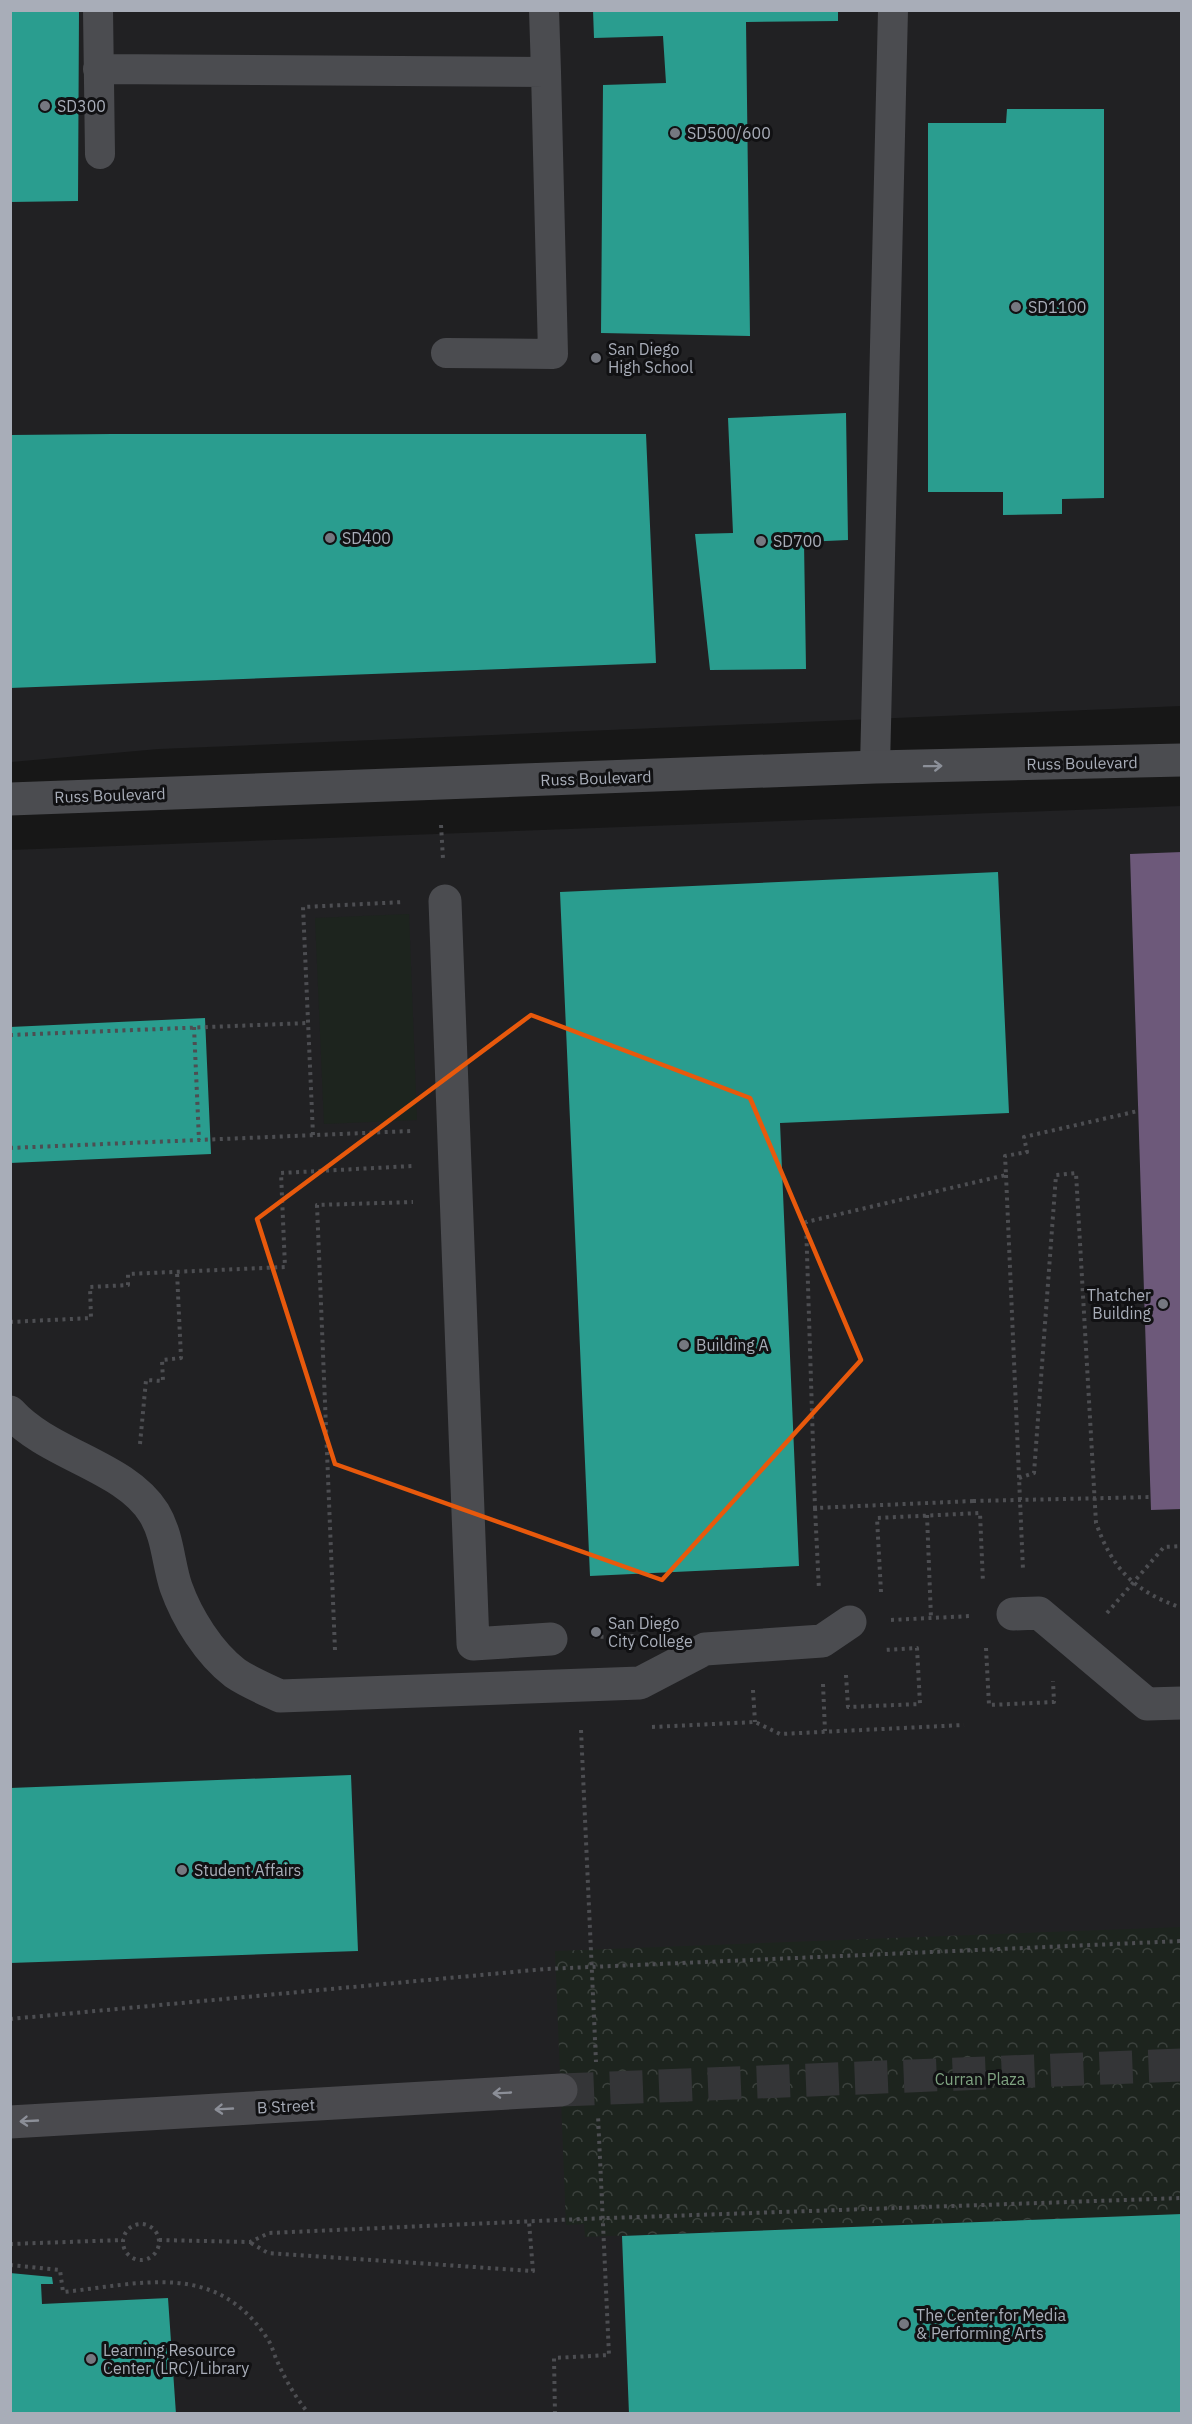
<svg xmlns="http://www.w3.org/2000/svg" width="1192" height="2424" font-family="'IBM Plex Sans',sans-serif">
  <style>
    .built { fill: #212123 }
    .park { fill: url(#park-crowns) }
    .garden { fill: #1d241e }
    .offices { fill: #6d597a }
    .schools { fill: #2a9d8f }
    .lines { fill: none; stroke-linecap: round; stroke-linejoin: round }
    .secondary-tunnel { stroke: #343537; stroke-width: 33; stroke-dasharray: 33 16; stroke-linecap: butt }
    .path { stroke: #4d4e52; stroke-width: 4; stroke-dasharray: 3 4.5; stroke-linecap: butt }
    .service { stroke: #4b4c50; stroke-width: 30 }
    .pedestrian { stroke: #4b4c50; stroke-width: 33 }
    .minor { stroke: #4b4c50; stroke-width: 33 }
    .secondary { stroke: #4a4a4e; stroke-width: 33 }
    .path-bridge { stroke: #4d4e52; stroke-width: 4; stroke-dasharray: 3 4.5; stroke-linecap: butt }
    .oneway { stroke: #8c9099 }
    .oneway2 { stroke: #8c8f98 }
    .marked { fill: none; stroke: #e8590c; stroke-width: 4.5; stroke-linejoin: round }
    .poi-dot { fill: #757880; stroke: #111113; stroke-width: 2 }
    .labels { text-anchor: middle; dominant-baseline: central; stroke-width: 6; stroke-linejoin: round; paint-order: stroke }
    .poi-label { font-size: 16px; fill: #a8adb8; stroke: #111113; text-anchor: start }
    .street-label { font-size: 16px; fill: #a8adb8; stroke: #111113 }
    .park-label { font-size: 16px; fill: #7fa381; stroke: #111113 }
  </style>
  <defs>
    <pattern id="park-crowns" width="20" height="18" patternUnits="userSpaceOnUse" patternTransform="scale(1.5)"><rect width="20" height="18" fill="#1d241e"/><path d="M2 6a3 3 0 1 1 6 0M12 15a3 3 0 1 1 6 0" fill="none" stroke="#3b413d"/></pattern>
  </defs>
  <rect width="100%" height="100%" fill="#171717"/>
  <path class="built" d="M11,11H1181V706L159,749L11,762Z
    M1181,806V2413H11L10,850Z"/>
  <path class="park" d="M1181,1927V2214L585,2237L584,2224L566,2225L555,1951Z"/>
  <path class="garden" d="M409,914L417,1120L324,1124L315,918Z"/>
  <path class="offices" d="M1182,852V1509L1151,1510L1130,854Z"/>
  <path class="schools" d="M10,10H79L78,201L10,202Z
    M593,10H838V21L746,22L750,336L601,333L603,85L666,83L663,36L594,38Z
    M1007,109H1104V498L1062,499V514L1003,515V492H928V123H1006Z
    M846,413L848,540L804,542L806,669L710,670L695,534L733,533L728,418Z
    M112,434H646L656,663L10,688V435Z
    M998,872L1009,1113L780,1123L799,1566L590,1576L560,892Z
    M205,1018L211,1154L10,1163V1027Z
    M351,1775L358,1951L10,1963V1788Z
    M1182,2214V2412L629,2414L622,2236Z
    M10,2273L52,2277L53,2284H41L42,2304L168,2298L176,2414H10Z"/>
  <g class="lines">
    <path class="secondary-tunnel" d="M561,2090L1182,2065"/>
    <path class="path" d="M441,825L443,859
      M194,1027L199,1140
      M10,1035L308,1023
      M313,1135L303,907L403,902
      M10,1148L411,1131
      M1006,1175L1023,1570
      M10,1322L91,1318L90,1287L128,1285V1274L285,1267L281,1173L412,1166
      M140,1444L146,1380L163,1381L162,1360L181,1358L177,1272
      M1019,1478L1034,1473L1056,1175L1076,1173L1096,1523C1113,1570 1134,1591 1182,1608
      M973,1501L815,1508L806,1222L1006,1175L1005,1156L1027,1152L1024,1137L1138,1111
      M815,1508L819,1590
      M927,1515L931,1618
      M881,1592L877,1518L980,1513L983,1583
      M1107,1613L1164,1547L1182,1546
      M891,1620L971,1616
      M593,1637L634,1636
      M986,1648L989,1705L1054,1702L1053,1681
      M335,1650L317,1205L413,1202
      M846,1675L848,1707L920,1704L917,1648L884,1650
      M823,1684L825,1731
      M753,1690L755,1722
      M652,1727L755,1722L780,1734L964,1725
      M581,1730L596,2062
      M10,2019L545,1969L1182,1941
      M123 2242a18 18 0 1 1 36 0a18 18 0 1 1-36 0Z
      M159,2240L250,2242L269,2233L581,2219L1182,2198
      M251,2243L268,2253L533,2271L529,2222
      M10,2244L123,2240
      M10,2265L60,2270L63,2292C142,2284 215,2260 267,2338C272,2345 274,2355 278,2363C286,2381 296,2398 309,2414
      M555,2414L554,2358L609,2355L598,2115"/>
    <path class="service" d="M98,10L100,154
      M544,10L546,72
      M98,69L546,72L553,354L446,353
      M875,767L893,10"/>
    <path class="pedestrian" d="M445,901L473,1644L551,1639
      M10,1412C48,1455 125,1466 154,1513C168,1536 168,1563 176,1587C187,1618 209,1653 235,1673C248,1682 265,1689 280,1696L640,1683L705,1649L822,1641L850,1622
      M1013,1614L1039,1613L1147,1704L1182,1703"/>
    <path class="minor" d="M10,799L875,767L1182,760"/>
    <path class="secondary" d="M10,2122L561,2090"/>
    <path class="path-bridge" d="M973,1501L1151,1497"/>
  </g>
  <defs><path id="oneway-shaft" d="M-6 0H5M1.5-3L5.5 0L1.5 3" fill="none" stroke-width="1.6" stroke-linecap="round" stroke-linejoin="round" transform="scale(1.5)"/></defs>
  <use class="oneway" href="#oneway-shaft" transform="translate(933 766) rotate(-1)"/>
  <g class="oneway2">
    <use href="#oneway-shaft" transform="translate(502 2093) rotate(177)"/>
    <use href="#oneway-shaft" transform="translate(224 2109) rotate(177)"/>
    <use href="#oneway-shaft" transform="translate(29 2121) rotate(177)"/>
  </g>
  <path class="marked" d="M531,1015L750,1098L861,1360L662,1580L335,1464L257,1219Z"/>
  <g class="poi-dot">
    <circle cx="45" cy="106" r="6"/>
    <circle cx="675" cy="133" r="6"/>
    <circle cx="1016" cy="307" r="6"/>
    <circle cx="596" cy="358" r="6"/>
    <circle cx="330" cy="538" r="6"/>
    <circle cx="761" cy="541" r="6"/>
    <circle cx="1163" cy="1304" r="6"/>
    <circle cx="684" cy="1345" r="6"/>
    <circle cx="596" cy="1632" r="6"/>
    <circle cx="182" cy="1870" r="6"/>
    <circle cx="904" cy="2324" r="6"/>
    <circle cx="91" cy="2359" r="6"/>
  </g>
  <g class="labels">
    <g class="poi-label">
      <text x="57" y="106">SD300</text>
      <text x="687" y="133">SD500/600</text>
      <text x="1028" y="307">SD1100</text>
      <text x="608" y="349">San Diego<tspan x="608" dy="18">High School</tspan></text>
      <text x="342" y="538">SD400</text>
      <text x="773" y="541">SD700</text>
      <text x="1151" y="1295" text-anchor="end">Thatcher<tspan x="1151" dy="18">Building</tspan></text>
      <text x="696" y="1345">Building A</text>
      <text x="608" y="1623">San Diego<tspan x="608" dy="18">City College</tspan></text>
      <text x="194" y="1870">Student Affairs</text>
      <text x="916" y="2315">The Center for Media<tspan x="916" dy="18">&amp; Performing Arts</tspan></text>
      <text x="103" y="2350">Learning Resource<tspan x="103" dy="18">Center (LRC)/Library</tspan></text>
    </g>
    <g class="street-label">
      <text transform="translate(1082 763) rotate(-1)">Russ Boulevard</text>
      <text transform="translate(596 778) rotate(-2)">Russ Boulevard</text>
      <text transform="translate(110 795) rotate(-2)">Russ Boulevard</text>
      <text transform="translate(286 2106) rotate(-3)">B Street</text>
    </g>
    <g class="park-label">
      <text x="980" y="2079">Curran Plaza</text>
    </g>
  </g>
  <rect width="1192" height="2424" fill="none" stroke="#a8adb8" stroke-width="24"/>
</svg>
